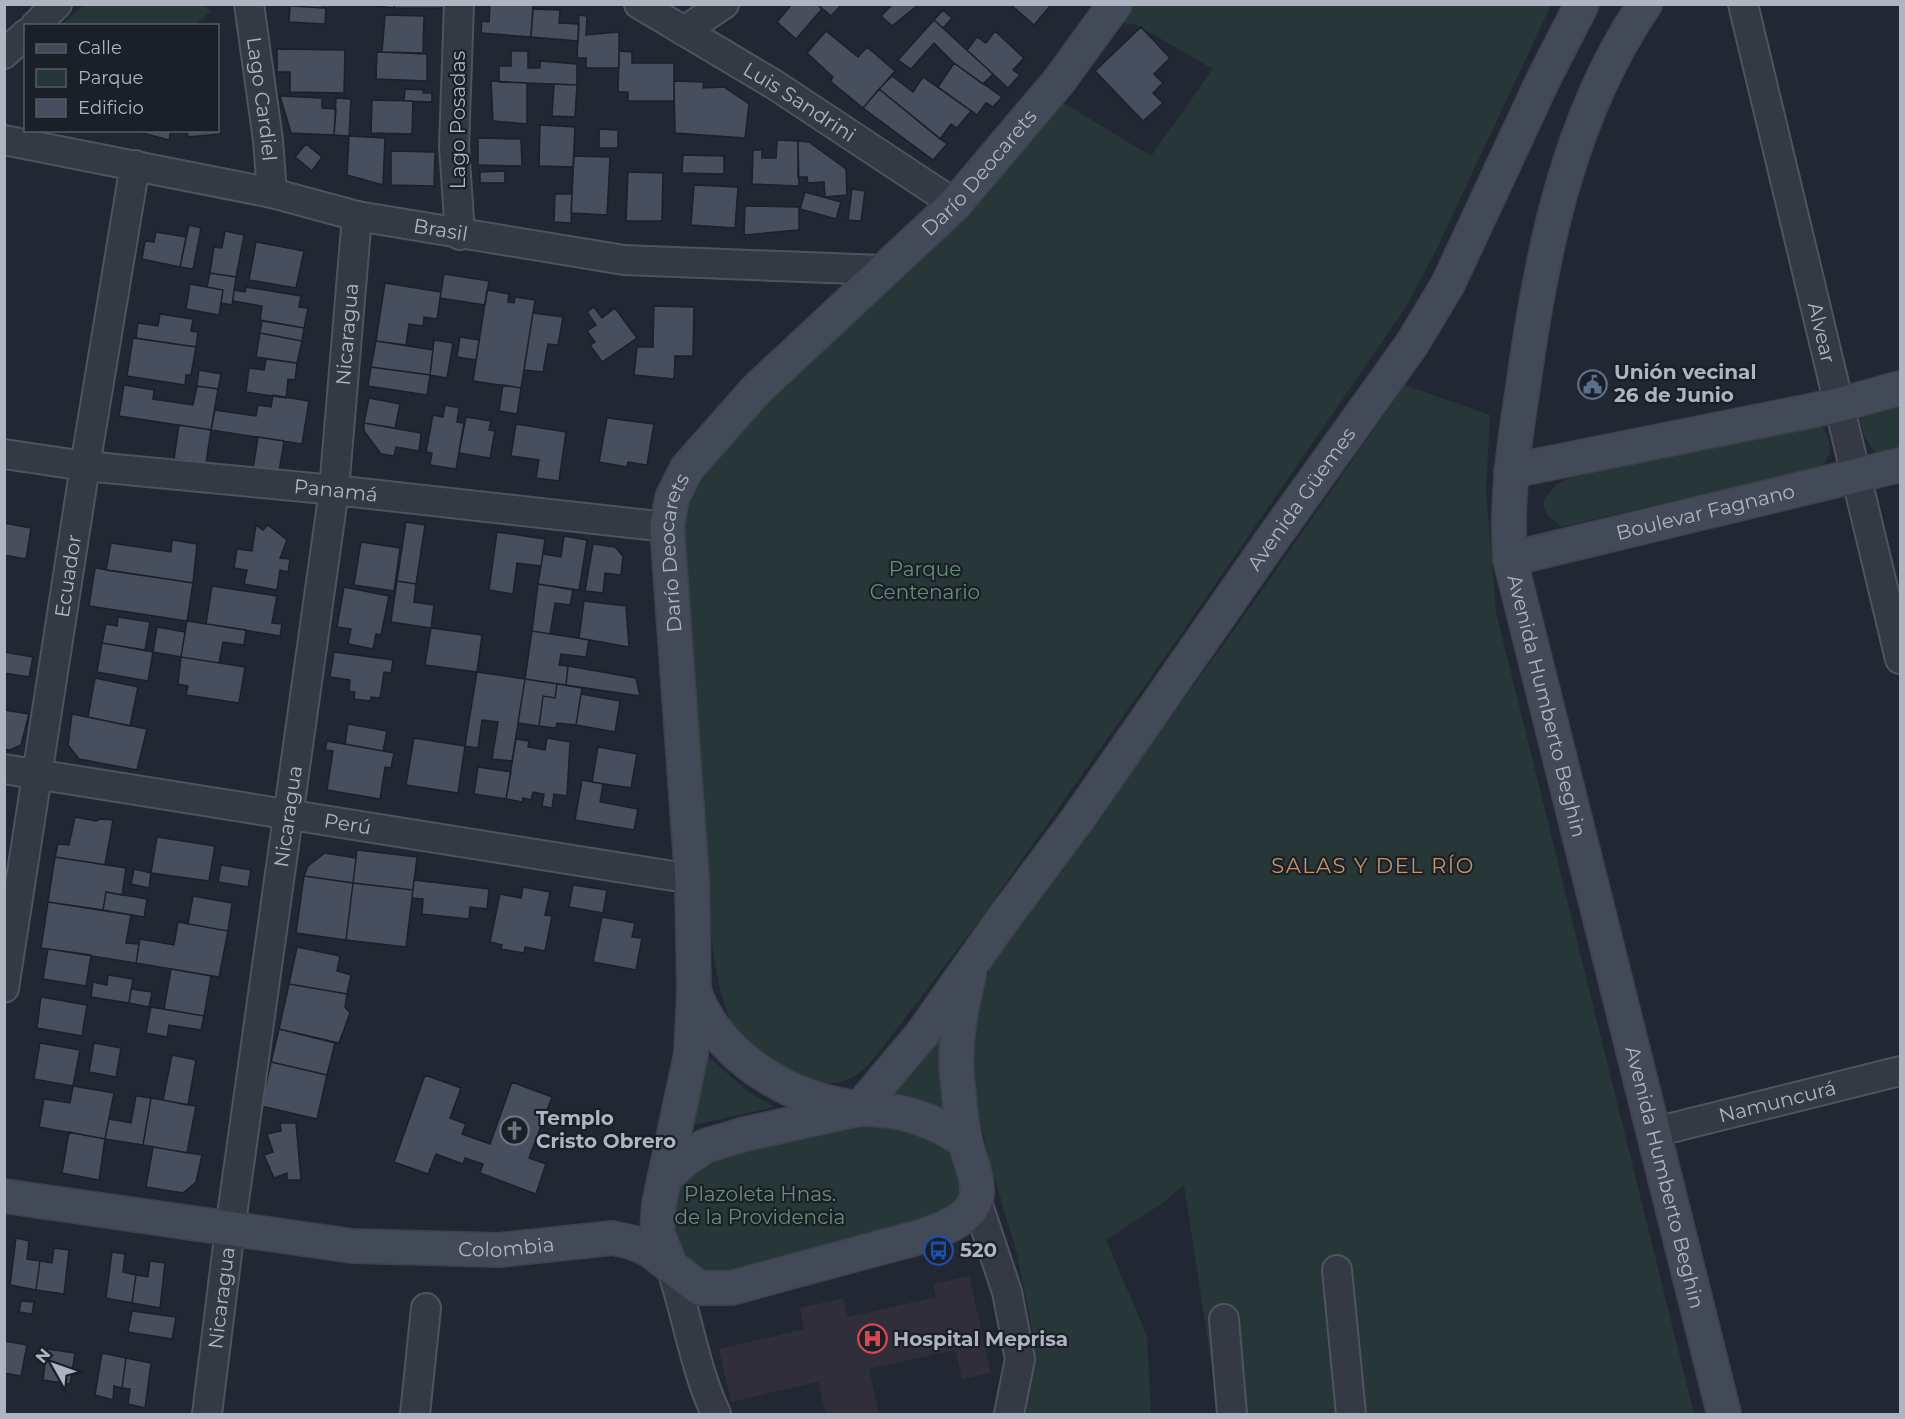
<svg xmlns="http://www.w3.org/2000/svg" width="1905" height="1419" font-family="Montserrat,sans-serif">
  <style>
    .medical { fill: #302e39 }
    .green { fill: #273738 }
    .building { fill: #474e5d; stroke: #1b212a; stroke-width: 1.5 }
    .lines { fill: none; stroke-linecap: round; stroke-linejoin: round }
    .street-casing { stroke: #4e545f; stroke-width: 32 }
    .secondary-casing { stroke: #3d434d; stroke-width: 36 }
    .street { stroke: #343944; stroke-width: 28 }
    .secondary { stroke: #424957; stroke-width: 33 }
    .labels { text-anchor: middle; dominant-baseline: central; stroke-width: 4.5; stroke-linejoin: round; paint-order: stroke }
    .street-label { font-size: 20px; fill: #aeb4c1; stroke: #1a1f28 }
    .poi-label { font-size: 20px; font-weight: bold; fill: #aeb4c1; stroke: #1a1f28; text-anchor: start }
    .park-label { font-size: 20px; fill: #688f74; stroke: #1a1f28 }
    .neighbourhood-label { font-size: 21px; letter-spacing: 1.5px; fill: #c79563; stroke: #1a1f28 }
  </style>
  <rect width="100%" height="100%" fill="#212733"/>
  <path class="medical" d="M969,1276L991,1373L962,1379L955,1350L869,1369L879,1414H826L818,1382L731,1402L719,1349L804,1329L800,1308L843,1298L848,1317L936,1297L933,1284Z"/>
  <path class="green" d="M84,5H204L211,11L195,25H61Z
    M1127,5H1551L1438,246L1406,307L1179,637L976,925L879,1052C867,1066 855,1081 835,1083C803,1087 748,1055 734,1027C717,994 714,956 709,920L681,522L686,500L705,465L1057,99L1151,156L1213,69L1135,24L1114,22Z
    M1405,385L1490,415L1486,490L1496,612L1694,1414H1219L1184,1185L1164,1202L1106,1240L1147,1336L1151,1414H1027V1391L1035,1345L1017,1254L987,1152L972,1080L973,1031L991,964L1236,627Z
    M1900,397V453L1892,455L1874,451L1864,436L1860,421L1865,412Z
    M1820,423C1830,440 1835,450 1822,466L1562,527L1547,515L1543,503C1550,490 1556,483 1570,478L1771,431Z
    M943,1031C937,1060 938,1086 944,1114L891,1097L915,1071Z
    M702,1051L746,1090L774,1107L690,1126Z
    M859,1109L965,1141L967,1212L699,1288L659,1204L683,1161Z"/>
  <path class="building" d="M269,4H322V8Z
    M357,4H394V8Z
    M394,4H445V8H394Z
    M490,4H533L531,37L481,33L482,21L489,22Z
    M792,4H817L822,9L796,39L777,22Z
    M817,4H842L831,16Z
    M893,4H917L918,5L892,26L881,16Z
    M1010,4H1052L1034,25Z
    M290,6L326,8L325,24L289,22Z
    M533,9L560,10L559,23L579,24L578,41L531,37Z
    M943,10L952,18L943,28L934,20Z
    M385,15L424,16L423,53L382,52Z
    M579,15L587,16L586,35L619,32V68H586V58H577Z
    M934,20L993,74L983,84L954,63L934,43L911,69L898,60Z
    M1141,27L1170,58L1154,74L1163,83L1153,93L1163,103L1143,121L1095,71Z
    M826,31L858,57L867,47L895,71L863,108L830,81L833,77L807,53Z
    M995,31L1024,58L1013,70L1020,75L1008,88L967,50L977,37L986,43Z
    M277,49L345,50L344,93L290,92V72H277Z
    M511,51H528V68H540V61L577,64V85L499,82V66H511Z
    M619,51L632,52V63H674V101H628V92H618Z
    M377,52L427,54V81L376,79Z
    M954,63L1002,97L993,107L986,103L977,115L938,87Z
    M892,76L913,92L923,77L971,111L957,128L951,124L940,139L879,89Z
    M491,81L527,83V124L493,121Z
    M674,81L704,82L703,88L724,87L749,104L745,138L675,133Z
    M554,84L577,85L575,117L552,116Z
    M405,89L424,90L423,93H432V102L404,101Z
    M879,89L947,144L933,160L863,108Z
    M280,96L322,98V108L336,109L334,135L291,133Z
    M336,98L351,99L349,136L334,135Z
    M372,100L413,101L412,134L371,133Z
    M218,121L220,134L188,137L187,131L172,130H218Z
    M540,125L575,127L573,167L539,166Z
    M599,129L618,130V148H599Z
    M131,130H171L169,140Z
    M349,136L385,138L383,185L347,175Z
    M478,138L521,139L522,166L478,165Z
    M777,140L798,141L799,186L752,184L753,150H762V158H776Z
    M798,141L809,142L846,169L847,195L825,197L824,182L808,183L807,177H798Z
    M306,144L322,157L312,171L295,157Z
    M391,151L435,152L434,186L391,185Z
    M683,155L724,156V174L682,173Z
    M574,156L610,157L607,215L571,213Z
    M505,171V183H480V172Z
    M628,172L663,173L662,221H626Z
    M694,185L738,187L735,228L691,225Z
    M852,189L865,191L861,221L848,220Z
    M805,192L841,202L836,219L800,209Z
    M555,194H572L571,223L554,222Z
    M745,206L799,207V230L744,235Z
    M189,225L201,228L193,269L180,267Z
    M225,231L244,235L236,277L210,273L214,247L222,248Z
    M156,232L186,237L180,267L142,259L145,241L154,242Z
    M256,242L304,251L296,288L249,280Z
    M210,273L236,277L232,305L221,303L223,290L207,287Z
    M444,274L489,281L485,305L440,298Z
    M385,283L441,292L437,319L424,317L423,326L409,324L406,345L376,341Z
    M190,284L223,290L219,315L186,309Z
    M246,287L301,296L299,307L308,308L304,328L260,320L262,306L233,301L234,290L245,292Z
    M487,290L509,294L508,302L514,303L515,297L535,300L521,388L473,381Z
    M654,306L694,307L693,356H675L674,379L634,375L637,347H653Z
    M594,307L602,318L615,308L637,338L602,362L590,345L595,342L587,331L596,325L587,312Z
    M533,313L563,317L558,345L548,344L543,372L524,370Z
    M160,314L193,319L191,331L198,332L196,347L136,338L138,323L158,326Z
    M262,321L304,328L302,341L260,333Z
    M260,333L302,341L297,363L256,357Z
    M460,337L479,340L476,360L457,357Z
    M133,338L196,347L191,375H186L185,385L127,376Z
    M434,340L453,343L447,378L430,375Z
    M376,341L433,350L430,375L371,367Z
    M266,359L297,363L295,380L288,379L286,398L246,392L249,368L264,370Z
    M371,367L430,375L427,395L368,386Z
    M199,370L221,374L218,389L197,386Z
    M124,385L154,390L153,399L193,405L197,386L218,389L211,430L119,416Z
    M503,385L521,388L517,414L499,411Z
    M273,395L309,401L302,444L211,430L215,410L256,416L258,405L271,407Z
    M369,398L400,404L395,428L364,423Z
    M445,405L459,408L457,422L464,423L456,469L430,465L432,453L426,452L433,415L443,417Z
    M466,417L491,421L489,430L495,431L490,458L459,453Z
    M607,418L654,424L647,465L628,462L627,467L599,462Z
    M364,423L421,433L419,451L396,447L394,456L381,454L364,431Z
    M516,424L566,432L559,481L536,478L539,460L511,456Z
    M179,425L211,430L206,463L174,459Z
    M258,437L284,441L279,472L253,469Z
    M406,522L425,525L416,584L397,581Z
    M4,523L31,528L26,559L4,555Z
    M256,525L263,530L268,525L287,540L280,558L290,559L288,572L280,570L277,590L244,584L247,570L234,568L237,549L252,551Z
    M497,532L545,539L541,566L517,563L513,594L489,590Z
    M564,536L587,540L579,590L538,584L543,554L561,557Z
    M172,540L197,544L193,583L106,570L111,543L171,552Z
    M361,542L400,548L394,591L354,585Z
    M593,544L615,547L623,556L621,575L605,573L603,593L585,591Z
    M95,568L193,583L187,621L89,606Z
    M397,581L416,584L414,602L434,605L431,628L391,622Z
    M538,584L573,590L570,605L555,603L550,634L532,631Z
    M212,586L277,596L272,623L282,624L280,636L206,624Z
    M344,587L389,596L381,635L376,634L373,649L348,644L351,629L337,627Z
    M584,601L626,606L629,647L579,638Z
    M118,617L150,622L145,650L102,643L106,624L117,626Z
    M187,621L246,630L244,645L223,642L219,663L181,657Z
    M157,627L185,632L181,657L153,652Z
    M431,628L482,635L477,672L425,665Z
    M532,631L589,640L586,657L561,654L559,665L568,666L566,685L525,679Z
    M102,643L153,652L148,681L97,672Z
    M4,652L33,657L29,677L4,673Z
    M334,652L393,660L391,673L384,672L380,698L371,697V701L354,699L355,692L349,691L350,680L330,677Z
    M181,657L245,667L239,703L186,695L188,686L178,684Z
    M568,666L636,678L640,696L566,685Z
    M477,672L525,679L512,761L492,759L498,722L482,720L478,748L465,746Z
    M95,678L138,687L130,726L88,717Z
    M525,679L557,684L555,698L543,696L539,726L518,723Z
    M557,684L582,688L576,725L557,723L556,728L539,726L543,696L555,698Z
    M581,694L620,701L615,732L576,725Z
    M4,710L29,714L21,745L10,750L4,749Z
    M72,714L147,729L137,770L79,759L68,745Z
    M348,724L387,731L383,751L345,744Z
    M414,738L465,746L458,793L406,785Z
    M547,738L570,742L567,796L554,794L552,808L542,806L544,794L533,792L531,800L523,798L522,802L506,799L516,739L529,741L528,747L545,750Z
    M327,741L394,753L391,768L385,767L380,799L327,790L333,751L325,750Z
    M598,747L637,754L631,788L592,782Z
    M478,767L511,772L506,799L474,794Z
    M582,780L603,784L600,802L638,809L634,830L575,820Z
    M75,817L96,821L100,819L113,820L105,865L55,857L58,844L69,845Z
    M157,837L215,846L209,881L151,873Z
    M357,850L417,857L413,890L353,883Z
    M325,853L356,858L353,883L304,876L308,866Z
    M55,857L126,868L122,895L106,892L103,910L48,902Z
    M221,865L251,870L248,887L218,882Z
    M134,869L151,873L149,888L131,884Z
    M304,876L353,883L346,940L296,933Z
    M414,880L489,889L487,909L470,907L469,919L422,914L423,899L412,898Z
    M353,883L413,890L406,947L346,940Z
    M573,885L607,890L603,913L569,907Z
    M523,887L550,892L545,915L552,916L545,951L525,947L524,953L501,949L502,945L490,942L500,894L521,898Z
    M106,892L147,899L144,917L103,910Z
    M193,896L232,903L228,931L188,924Z
    M48,902L131,915L126,943L139,944L136,963L41,948Z
    M602,917L635,923L632,937L642,938L636,970L593,962Z
    M178,922L228,931L219,977L136,963L140,939L174,945Z
    M297,947L340,956L337,971L351,975L347,994L289,984Z
    M48,949L91,955L86,986L43,979Z
    M171,969L211,976L204,1016L164,1009Z
    M108,975L133,979L129,1003L91,997L93,982L107,985Z
    M289,984L347,994L345,1007L350,1013L339,1043L279,1029Z
    M131,989L152,992L149,1007L129,1003Z
    M41,997L87,1005L82,1036L37,1028Z
    M151,1007L204,1016L201,1030L169,1025L167,1037L146,1033Z
    M279,1029L335,1043L327,1075L271,1062Z
    M40,1043L80,1050L73,1086L34,1079Z
    M94,1043L121,1048L116,1077L89,1072Z
    M172,1055L196,1060L188,1105L163,1100Z
    M271,1062L327,1075L317,1119L261,1106Z
    M425,1075L461,1088L450,1118L466,1124L462,1134L490,1144L512,1082L552,1097L529,1158L546,1164L536,1194L480,1173L483,1164L465,1158L463,1164L436,1154L428,1174L394,1162Z
    M73,1086L114,1093L105,1139L39,1127L44,1099L70,1103Z
    M136,1096L151,1098L143,1145L105,1139L109,1119L131,1123Z
    M151,1098L196,1106L187,1153L143,1145Z
    M280,1123H296L301,1180H287V1173L274,1178L264,1155L273,1152L267,1134L281,1131Z
    M69,1132L105,1139L99,1180L62,1173Z
    M153,1147L202,1155L196,1182L183,1193L146,1187Z
    M16,1238L29,1241L27,1259L40,1261L36,1290L10,1285Z
    M54,1248L69,1250L64,1294L36,1290L40,1261L52,1263Z
    M112,1252L125,1254L123,1272L136,1275L132,1303L106,1298Z
    M150,1261L165,1263L160,1308L132,1303L136,1275L148,1277Z
    M21,1301L34,1302L32,1314L19,1312Z
    M132,1311L176,1317L172,1339L128,1332Z
    M4,1341L27,1345L21,1376L4,1373Z
    M47,1349L75,1353L70,1384L43,1380Z
    M102,1353L126,1358L122,1388L114,1386L113,1400L95,1395Z
    M126,1358L151,1363L145,1408L128,1404L130,1389L122,1388Z"/>
  <g class="lines">
    <defs>
      <g id="street">
        <path id="s1" d="M249,4L268,140L272,193"/>
        <path d="M459,4L454,146L460,235"/>
        <path id="s2" d="M639,4L775,85L955,204"/>
        <path id="s3" d="M1743,4L1900,659"/>
        <path d="M35,26L57,4"/>
        <path d="M684,31L724,4"/>
        <path d="M4,54L26,34"/>
        <path id="s4" d="M4,140L272,193L357,216L624,260L881,270"/>
        <path id="s5" d="M4,454L85,466L334,490L667,527"/>
        <path id="s6" d="M4,769L692,879"/>
        <path id="s7" d="M4,988L85,466L135,165"/>
        <path id="s8" d="M1655,1132L1900,1071"/>
        <path d="M976,1199L1007,1292L1020,1359L1009,1414"/>
        <path d="M671,1267C687,1315 695,1369 716,1414"/>
        <path d="M1337,1270L1351,1414"/>
        <path d="M1224,1319L1232,1414"/>
        <path id="s9" d="M207,1414L230,1229L334,490L357,216"/>
        <path d="M415,1414L426,1308"/>
      </g>
      <g id="secondary">
        <path id="s10" d="M1645,4C1568,117 1541,255 1523,387C1514,444 1506,500 1510,559L1724,1414"/>
        <path d="M1511,471L1839,405L1900,388"/>
        <path id="s11" d="M1510,559L1900,465"/>
        <path d="M695,993C719,1057 786,1097 851,1107"/>
        <path id="s12" d="M859,1109L922,1034L1006,915L1077,820L1271,541L1412,344L1448,284L1544,78L1582,4"/>
        <path d="M664,1179L683,1161L705,1146L745,1134L859,1109C899,1108 932,1119 965,1141"/>
        <path id="s13" d="M4,1196L352,1246L499,1250L612,1238L631,1242L648,1249L699,1288H731L920,1237C939,1231 970,1220 976,1199C981,1180 968,1158 965,1140C961,1119 959,1097 957,1076C954,1042 961,1008 969,975"/>
        <path id="s14" d="M671,1267L657,1232L659,1204L691,1054L694,992L692,879L667,527L672,498L687,468L757,389L955,204L1059,81L1115,4"/>
      </g>
    </defs>
    <use href="#street" class="street-casing"/>
    <use href="#secondary" class="secondary-casing"/>
    <use href="#street" class="street"/>
    <use href="#secondary" class="secondary"/>
  </g>
  <defs>
    <symbol id="civic-ring" viewBox="-11 -11 22 22"><circle r="9.5" fill="#1a1f28" stroke="#5c6f8a" stroke-width="1.5"/><path d="M-.6-6.5H3V-4.5H.6V-3L4-1V1h2V6H-6V1h2V-1L-.6-3ZM-1.2 2.5V6h2.4V2.5Z" fill="#5c6f8a"/></symbol>
    <symbol id="church-ring" viewBox="-11 -11 22 22"><circle r="9.5" fill="#1a1f28" stroke="#6b7280" stroke-width="1.5"/><path d="M-1.2-6h2.4v3.5h3.3v2.4h-3.3V6h-2.4V-.1h-3.3v-2.4h3.3Z" fill="#6b7280"/></symbol>
    <symbol id="bus-ring" viewBox="-11 -11 22 22"><circle r="9.5" fill="#1a1f28" stroke="#1a4fb4" stroke-width="1.5"/><path d="M-5-6H5V4H4V6H2V4H-2V6H-4V4H-5ZM-3.5-4V0h7V-4ZM-3.5 1.2v1.5H-2V1.2ZM2 1.2v1.5H3.5V1.2Z" fill="#1a4fb4"/></symbol>
    <symbol id="hospital-ring" viewBox="-11 -11 22 22"><circle r="9.5" fill="#1a1f28" stroke="#e0444e" stroke-width="1.5"/><path d="M-5-5h3v3.5h4V-5h3V5h-3V1.5h-4V5h-3Z" fill="#e0444e"/></symbol>
  </defs>
  <g fill-rule="evenodd">
    <use href="#civic-ring" x="1576" y="368" width="33" height="33"/>
    <use href="#church-ring" x="498" y="1114" width="33" height="33"/>
    <use href="#bus-ring" x="922" y="1234" width="33" height="33"/>
    <use href="#hospital-ring" x="856" y="1322" width="33" height="33"/>
  </g>
  <g class="labels">
    <g class="street-label">
      <text stroke="none"><textPath href="#s1" startOffset="96">Lago Cardiel</textPath></text>
      <text stroke="none"><textPath href="#s2" startOffset="188">Luis Sandrini</textPath></text>
      <text transform="translate(458 120) rotate(-90)">Lago Posadas</text>
      <text stroke="none"><textPath href="#s14" startOffset="1226">Darío Deocarets</textPath></text>
      <text stroke="none"><textPath href="#s4" startOffset="446">Brasil</textPath></text>
      <text stroke="none"><textPath href="#s3" startOffset="338">Alvear</textPath></text>
      <text stroke="none"><textPath href="#s9" startOffset="1089">Nicaragua</textPath></text>
      <text stroke="none"><textPath href="#s5" startOffset="334">Panamá</textPath></text>
      <text stroke="none"><textPath href="#s12" startOffset="754">Avenida Güemes</textPath></text>
      <text stroke="none"><textPath href="#s11" startOffset="201">Boulevar Fagnano</textPath></text>
      <text stroke="none"><textPath href="#s14" startOffset="722">Darío Deocarets</textPath></text>
      <text stroke="none"><textPath href="#s7" startOffset="417">Ecuador</textPath></text>
      <text stroke="none"><textPath href="#s10" startOffset="730">Avenida Humberto Beghin</textPath></text>
      <text stroke="none"><textPath href="#s9" startOffset="603">Nicaragua</textPath></text>
      <text stroke="none"><textPath href="#s6" startOffset="348">Perú</textPath></text>
      <text stroke="none"><textPath href="#s8" startOffset="126">Namuncurá</textPath></text>
      <text stroke="none"><textPath href="#s10" startOffset="1216">Avenida Humberto Beghin</textPath></text>
      <text stroke="none"><textPath href="#s13" startOffset="506">Colombia</textPath></text>
      <text stroke="none"><textPath href="#s9" startOffset="117">Nicaragua</textPath></text>
    </g>
    <g class="poi-label">
      <text x="1614" y="372">Unión vecinal<tspan x="1614" dy="23">26 de Junio</tspan></text>
      <text x="536" y="1118">Templo<tspan x="536" dy="23">Cristo Obrero</tspan></text>
      <text x="960" y="1250">520</text>
      <text x="893" y="1339">Hospital Meprisa</text>
    </g>
    <g class="park-label">
      <text x="925" y="569">Parque<tspan x="925" dy="23">Centenario</tspan></text>
      <text x="760" y="1194">Plazoleta Hnas.<tspan x="760" dy="23">de la Providencia</tspan></text>
    </g>
    <g class="neighbourhood-label">
      <text x="1373" y="865">SALAS Y DEL RÍO</text>
    </g>
  </g>
  <rect width="1905" height="1419" fill="none" stroke="#aeb4c1" stroke-width="12"/>
  <rect x="24" y="24" width="195" height="108" fill="#1a1f28" stroke="#555b65" stroke-width="1.5"/>
  <rect x="36" y="44" width="30" height="9" fill="#424957" stroke="#555b65" stroke-width="1.5"/>
  <text x="78" y="54" font-size="18" fill="#aeb4c1">Calle</text>
  <rect x="36" y="69" width="30" height="18" fill="#273738" stroke="#555b65" stroke-width="1.5"/>
  <text x="78" y="84" font-size="18" fill="#aeb4c1">Parque</text>
  <rect x="36" y="99" width="30" height="18" fill="#474e5d" stroke="#555b65" stroke-width="1.5"/>
  <text x="78" y="114" font-size="18" fill="#aeb4c1">Edificio</text>
  <g transform="translate(54 1365) rotate(310)" stroke="#1a1f28" stroke-width="4.5" paint-order="stroke">
  <path d="M0-4.5L10 22L0 15L-10 22Z" fill="#aeb4c1"/>
  <text y="-9" font-size="16" font-weight="bold" text-anchor="middle" fill="#aeb4c1">N</text>
  </g>
</svg>
